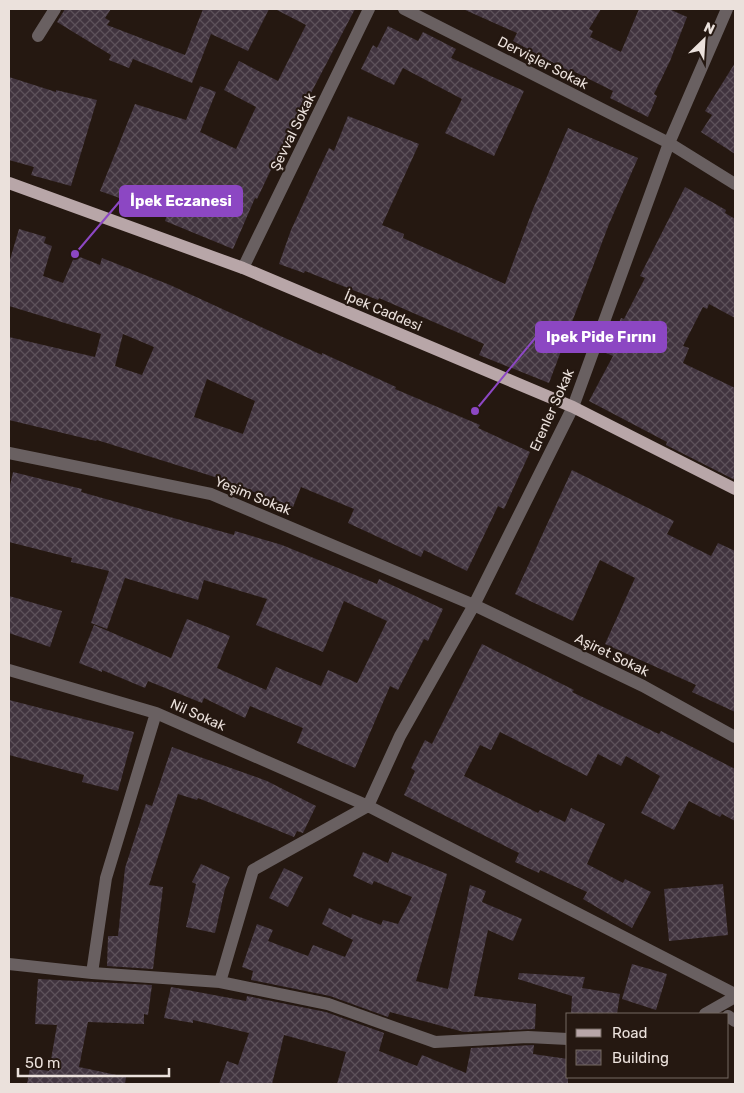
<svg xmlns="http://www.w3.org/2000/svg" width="744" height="1093" font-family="Rubik,sans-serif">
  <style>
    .building { fill: url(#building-cross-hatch); fill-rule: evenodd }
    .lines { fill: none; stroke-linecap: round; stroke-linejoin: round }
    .minor { stroke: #696061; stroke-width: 12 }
    .major { stroke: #b8a6a8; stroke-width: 12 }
    .labels { text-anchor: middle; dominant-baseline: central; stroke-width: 4.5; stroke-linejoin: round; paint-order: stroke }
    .street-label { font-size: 14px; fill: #ebe1dc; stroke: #251811 }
    .leader { fill: none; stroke: #8c47c3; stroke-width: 2 }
    .callout-dot { fill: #8c47c3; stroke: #251811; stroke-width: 2 }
    .callout { fill: #8c47c3; stroke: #8c47c3; stroke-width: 2 }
    .callout-label { font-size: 15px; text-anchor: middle; font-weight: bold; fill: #fff }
  </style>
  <defs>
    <pattern id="building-cross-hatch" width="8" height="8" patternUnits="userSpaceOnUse" patternTransform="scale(1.25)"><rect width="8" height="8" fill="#41343f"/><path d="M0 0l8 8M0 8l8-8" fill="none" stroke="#5d515a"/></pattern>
  </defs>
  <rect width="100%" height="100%" fill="#251811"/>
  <path class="building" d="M65,9H111L105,18L110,21L107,25L185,55L203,9H269L248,51L211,34L192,83L133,59L129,68L109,60L111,55L57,22Z
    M275,9H355L290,133L279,158L277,157L257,199L255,198L233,249L165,221L167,215L100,191L135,104L186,120L200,86L216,92L200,132L236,149L256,107L224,90L239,61L278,81L306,25Z
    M463,9H601L589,29L593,31L590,37L621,52L639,9H669L687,17L670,61L654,94L657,96L648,117L610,98L613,91L571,70L570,72L513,41L517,33Z
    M388,26L418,41L423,32L456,49L451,58L524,91L494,156L445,133L462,99L403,68L394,85L361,69L373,45L377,48Z
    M735,63V154L701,132L712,115L705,111Z
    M9,77L56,92V90L97,100L71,186L31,175L34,167L9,160Z
    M348,116L419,144L382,225L404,234L403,238L505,284L533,209L568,128L638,158L609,224L549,383L479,355L484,344L379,298L378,300L305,271L304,273L279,264L291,230L315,178L329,148L334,151Z
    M685,187L726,210L725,213L735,219V318L709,304L707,309L703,307L683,346L689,348L683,363L735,388V480L666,445L667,442L589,401L613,356L606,353L621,318L624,319L645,278L640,276Z
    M19,229L46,237L44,243L52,246L43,276L63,283L75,255L100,265L102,258L170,285L322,355V353L396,387L395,389L480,425L478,428L530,452L504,509L498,506L467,571L424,550L421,557L348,523L354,509L301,487L293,507L218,478L97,440L96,441L9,420V337L95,357L101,334L9,306V263ZM123,334L154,347L142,375L115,366ZM207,379L255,401L243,434L194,417Z
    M572,470L674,521L667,534L711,556L718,543L735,551V712L692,692L696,685L605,644L635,578L600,560L573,621L515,594Z
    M13,472L82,489L81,492L234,535L235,531L282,545L377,584L379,579L443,609L428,641L424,639L398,690L390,686L355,768L297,743L303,728L250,706L245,718L204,698L202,703L148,681L145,688L102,670V672L79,663L94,625L171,658L187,619L230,636L217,668L266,690L276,667L321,686L328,670L357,683L387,621L344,601L323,652L256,625L267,599L204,580L198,600L125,578L107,629L91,623L109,571L71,562L72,558L9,542V490Z
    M9,596L62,611L50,647L9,633Z
    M482,644L574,690L572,692L659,734L661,731L735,769V821L722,814L720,817L689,801L674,830L641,813L660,776L626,756L621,766L598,754L587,776L500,732L491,750L480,745L464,776L538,813L540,810L565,822L571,808L605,824L587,864L623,883L625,879L651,892L632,928L583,899L587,892L540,870L539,873L515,862L519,853L404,795L415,771L411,768L425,740L432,744Z
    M9,700L134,732L118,791L82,782L84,775L9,755Z
    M172,747L267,781L316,806L303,833L297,831L294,837L198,798L197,800L178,794L149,885L163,887L153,969L107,966L108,936H118L125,868L146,804L152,806Z
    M363,852L388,863L392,852L447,874L416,981L448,989L470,885L486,891L482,902L522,919L513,941L488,930L474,996L536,1004L535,1029L464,1032L390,1012L388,1017L330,996L251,980L253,971L242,967L257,924L273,930L268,941L308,956L313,945L345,957L353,940L322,924L329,908L351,918L352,914L381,925L383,920L398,924L412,897L374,881L372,885L353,876Z
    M201,864L230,877L225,889L215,933L186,927L196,884L192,882Z
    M284,868L303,877L288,907L269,898Z
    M723,884L728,935L669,941L664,889Z
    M632,964L667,974L656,1010L622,999Z
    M519,973L585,977L582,988L620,994L617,1014H571L572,996L518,979Z
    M38,979L152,985L148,1015L144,1014V1024L88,1022L79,1067L126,1077L125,1084H27L30,1068L49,1071L57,1025L35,1024Z
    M171,987L246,1001L247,996L326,1012L384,1033L379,1051L417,1066L422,1055L466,1073L471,1048L534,1045L533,1054L568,1059V1084H337L346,1052L284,1035L272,1084H219L227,1061L238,1065L249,1033L193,1020V1023L164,1018Z"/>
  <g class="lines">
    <path class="minor" d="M404,9L669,143L735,184
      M38,36L55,9
      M243,268L369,9
      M9,453L211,494L474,605L643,686L735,737
      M9,670L156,713L368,806L735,994
      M368,806L400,736L474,605L573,407L669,143L727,9
      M9,964L92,973L220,982L328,1004L435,1042L528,1037L568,1039
      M92,973L106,878L156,713
      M220,982L253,870L368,806
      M705,1014L735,997
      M728,1016L735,1021"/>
    <path class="major" d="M9,183L243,268L573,407L735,489"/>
  </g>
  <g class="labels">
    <g class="street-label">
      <text transform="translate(543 63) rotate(27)">Dervişler Sokak</text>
      <text transform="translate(293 132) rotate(-64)">Şevval Sokak</text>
      <text transform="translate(383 311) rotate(23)">İpek Caddesi</text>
      <text transform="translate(552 410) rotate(-66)">Erenler Sokak</text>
      <text transform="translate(253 496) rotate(22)">Yeşim Sokak</text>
      <text transform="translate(612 655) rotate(26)">Aşiret Sokak</text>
      <text transform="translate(198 715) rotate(24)">Nil Sokak</text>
    </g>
  </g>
  <path class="leader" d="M75 254L120 201M475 411L536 337"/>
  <g class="callout-dot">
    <circle cx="75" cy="254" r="5"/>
    <circle cx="475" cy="411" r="5"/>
  </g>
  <g class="callout">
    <rect x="120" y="186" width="122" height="30" rx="5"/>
    <rect x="536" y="322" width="130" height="30" rx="5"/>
  </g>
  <g class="callout-label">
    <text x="181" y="206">İpek Eczanesi</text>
    <text x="601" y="342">Ipek Pide Fırını</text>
  </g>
  <rect width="744" height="1093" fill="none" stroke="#ebe1dc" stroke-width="20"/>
  <rect x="566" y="1013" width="162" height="65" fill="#251811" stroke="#746862"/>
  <rect x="576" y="1029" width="25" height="8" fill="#b8a6a8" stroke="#746862"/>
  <text x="612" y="1038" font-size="15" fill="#ebe1dc">Road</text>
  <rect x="576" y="1050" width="25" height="15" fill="url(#building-cross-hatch)" stroke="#746862"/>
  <text x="612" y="1063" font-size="15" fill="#ebe1dc">Building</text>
  <g transform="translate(704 40) rotate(25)" stroke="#251811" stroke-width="4" paint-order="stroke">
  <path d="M0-4L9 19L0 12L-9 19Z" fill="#ebe1dc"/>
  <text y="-8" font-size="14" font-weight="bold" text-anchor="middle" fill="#ebe1dc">N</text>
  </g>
  <path d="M18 1068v8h151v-8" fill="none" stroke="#ebe1dc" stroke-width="2.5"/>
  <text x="25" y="1068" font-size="15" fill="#ebe1dc" stroke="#251811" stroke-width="4" paint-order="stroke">50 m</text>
</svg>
